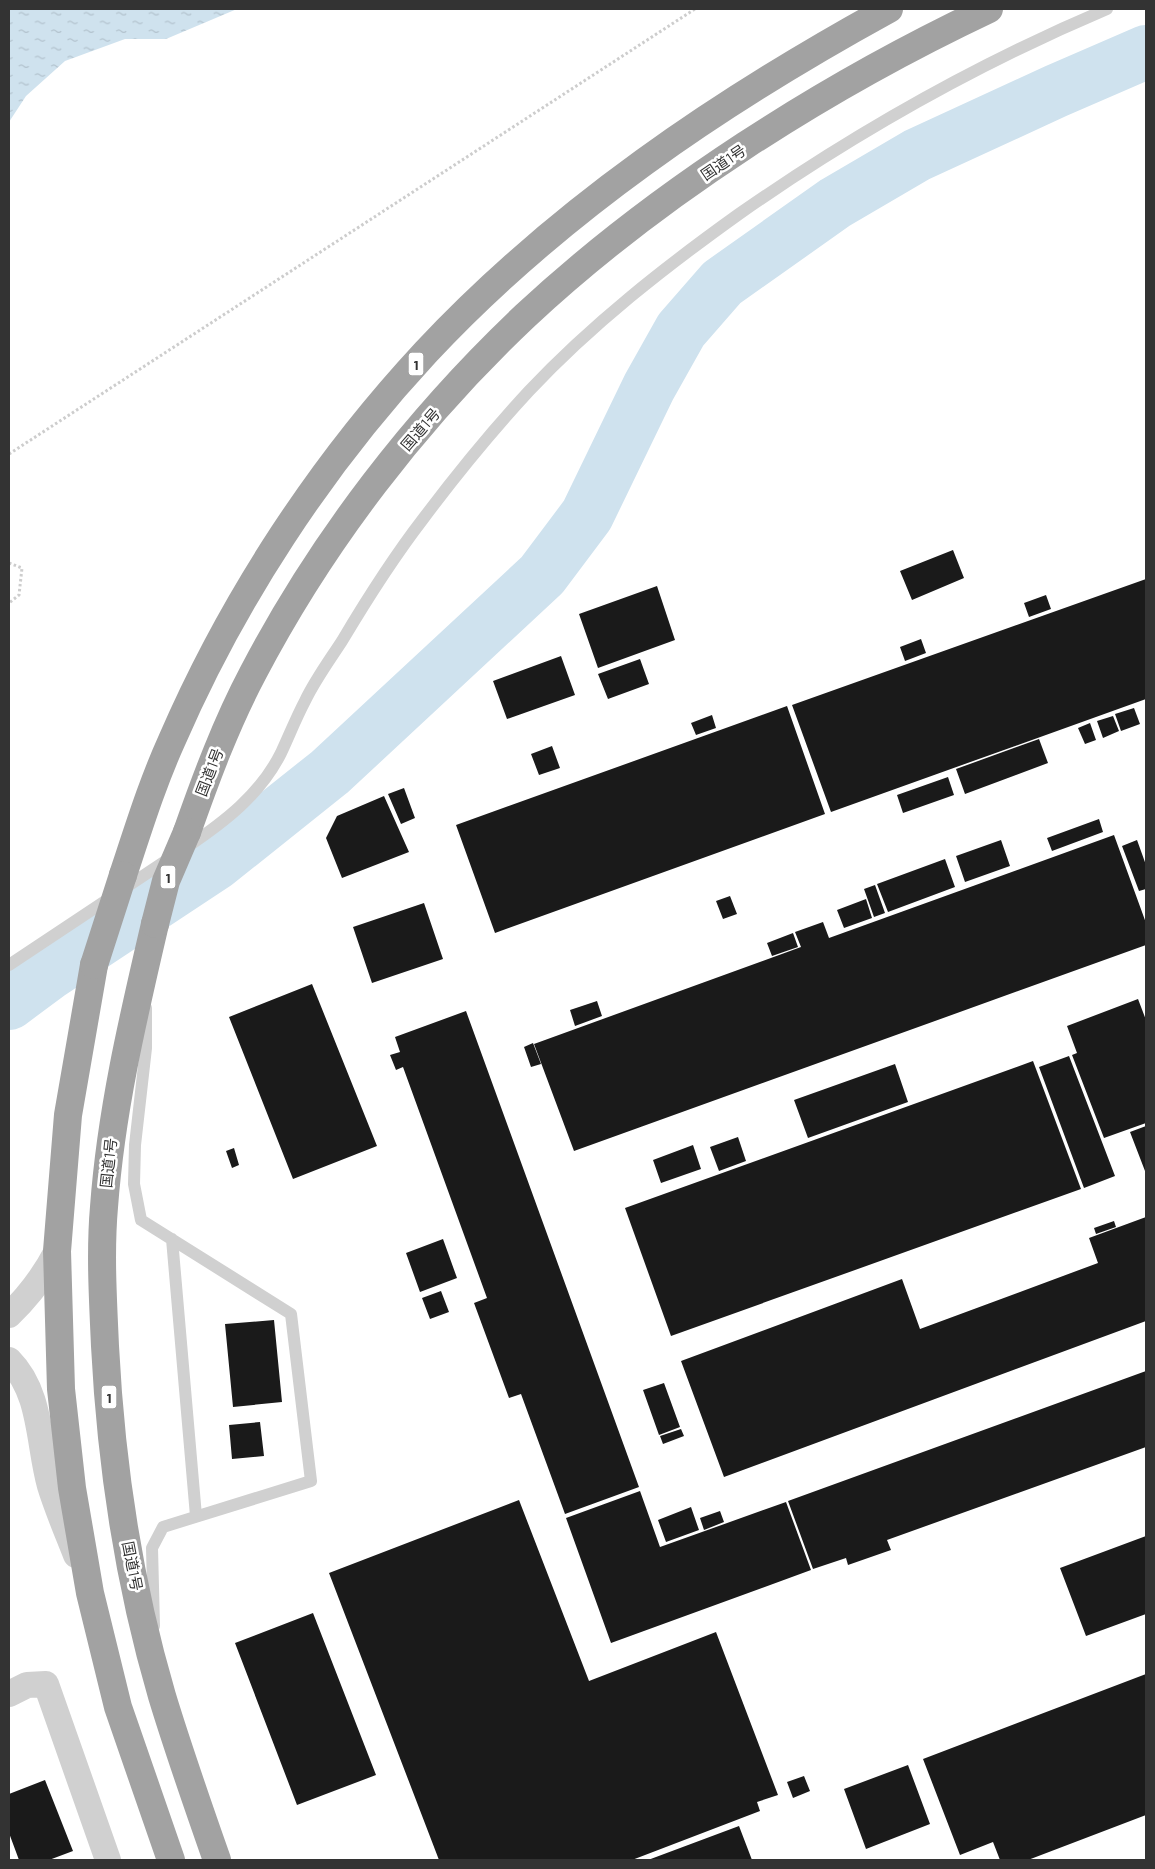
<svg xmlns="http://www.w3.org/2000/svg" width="1155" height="1869" font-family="Barlow,'Noto Sans JP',sans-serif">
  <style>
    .water { fill: url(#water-ripples) }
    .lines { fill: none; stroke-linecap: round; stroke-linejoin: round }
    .river { stroke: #cfe2ee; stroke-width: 54 }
    .building { fill: #1a1a1a }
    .path { stroke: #cdcdcd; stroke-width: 3; stroke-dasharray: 2.5 2.5; stroke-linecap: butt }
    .service { stroke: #d0d0d0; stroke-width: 12 }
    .minor { stroke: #d0d0d0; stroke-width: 26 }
    .trunk { stroke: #a2a2a2; stroke-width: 28 }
    .trunk-bridge { stroke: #a2a2a2; stroke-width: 28 }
    .labels { text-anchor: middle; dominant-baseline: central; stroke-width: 5; stroke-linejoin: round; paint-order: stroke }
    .shield { fill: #fff; stroke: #707070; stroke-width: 1 }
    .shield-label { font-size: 14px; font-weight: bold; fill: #333 }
    .street-label { font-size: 15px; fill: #333; stroke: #fff }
  </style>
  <defs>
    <pattern id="water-ripples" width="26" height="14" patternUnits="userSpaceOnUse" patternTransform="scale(1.25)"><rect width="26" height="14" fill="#cfe2ee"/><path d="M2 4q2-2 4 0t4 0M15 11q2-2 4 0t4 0" fill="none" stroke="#b2c2cd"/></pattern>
  </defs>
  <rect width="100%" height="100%" fill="#fff"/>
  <path class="water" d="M9,9H237L166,39H125L65,61L26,96L9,122Z"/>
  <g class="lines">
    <path class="river" d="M9,1003L48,974L216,863L330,772L542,575L587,515L649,387L681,330L722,283L835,203L917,155L1056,91L1146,52"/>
  </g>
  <path class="building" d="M953,550L964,578L912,600L900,571Z
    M1146,579V699L831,812L792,705Z
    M657,586L675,640L598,668L579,614Z
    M1046,595L1051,609L1029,617L1024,603Z
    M921,639L926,653L905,661L900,647Z
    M561,656L575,695L507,719L493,681Z
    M640,659L649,684L608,699L598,674Z
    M787,706L825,814L495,933L456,825Z
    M1134,708L1140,724L1121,731L1115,714Z
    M712,715L716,728L696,735L691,723Z
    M1113,716L1119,731L1103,738L1097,721Z
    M1090,723L1096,740L1085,744L1078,728Z
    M1039,739L1048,763L965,794L956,769Z
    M552,746L560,768L539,775L531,754Z
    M948,777L954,795L903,813L897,795Z
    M404,788L415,818L401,824L388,794Z
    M384,796L409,852L342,878L326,838L337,816Z
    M1099,819L1103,832L1052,851L1047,838Z
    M1114,835L1146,923V945L574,1151L534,1044L801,947L795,932L823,922L829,938Z
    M1001,840L1010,866L965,882L956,856Z
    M1137,840L1146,865V889L1139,891L1122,846Z
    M945,859L955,887L888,912L877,884Z
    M875,885L885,913L874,917L864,889Z
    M730,896L737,914L723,919L716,901Z
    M866,899L872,918L844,928L837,910Z
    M424,903L443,959L372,983L353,927Z
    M793,933L798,947L772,956L767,943Z
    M312,984L377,1146L293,1179L229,1017Z
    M1138,999L1146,1020V1123L1104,1138L1072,1055L1077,1053L1067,1026Z
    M597,1001L602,1016L575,1026L570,1010Z
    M466,1011L639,1487L565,1514L521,1394L509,1398L474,1303L487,1298L403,1067L396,1070L390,1055L400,1052L395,1037Z
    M533,1043L541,1064L531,1067L524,1047Z
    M1069,1056L1115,1176L1084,1188L1039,1067Z
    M1033,1061L1081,1189L671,1336L625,1208Z
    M895,1064L908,1102L808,1138L794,1100Z
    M1146,1126V1170L1145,1171L1130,1132Z
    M738,1137L746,1161L719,1171L710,1147Z
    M693,1145L701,1169L661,1183L653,1160Z
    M234,1148L239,1165L232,1168L226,1151Z
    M1146,1217V1321L724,1477L681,1361L902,1279L920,1329L1098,1263L1089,1238Z
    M1114,1221L1116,1227L1096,1234L1094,1228Z
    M443,1239L457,1278L420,1292L406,1253Z
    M441,1291L449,1312L430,1319L422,1298Z
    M274,1320L282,1402L233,1407L225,1324Z
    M1146,1371V1447L887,1540L891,1550L848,1565L846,1558L813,1569L788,1501Z
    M664,1383L680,1427L659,1435L643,1390Z
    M260,1422L264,1456L232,1459L229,1425Z
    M681,1429L684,1436L663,1444L660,1436Z
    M640,1491L660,1547L786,1502L811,1570L611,1643L566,1518Z
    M519,1500L589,1681L716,1632L778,1795L757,1802L760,1811L632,1860H439L329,1573Z
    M691,1507L699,1530L666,1542L658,1520Z
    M720,1511L724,1522L704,1530L700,1518Z
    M1146,1536V1614L1086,1636L1060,1568Z
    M313,1613L376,1775L297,1805L235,1643Z
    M1146,1674V1815L1028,1860H1000L993,1842L960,1855L923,1759Z
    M908,1765L930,1824L866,1849L844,1789Z
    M804,1776L810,1791L793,1798L787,1782Z
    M45,1780L73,1851L49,1860H19L9,1833V1794Z
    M739,1826L752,1860H648Z"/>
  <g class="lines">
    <path class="path" d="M9,454L695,9
      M9,563L22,568L19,595L9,603"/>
    <path class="service" d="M187,847C224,822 260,795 281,753C289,736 296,718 305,701C315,680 329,661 342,641C367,599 393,558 423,519C456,475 492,431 529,391C592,324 665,267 739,214C855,133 977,64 1107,9
      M9,965L170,858
      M146,1008V1048L135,1145L134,1184L141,1220L291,1314L311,1481L163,1527L152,1548L154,1626
      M172,1239L196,1516"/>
    <path class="minor" d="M9,1315C29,1296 44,1276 57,1251
      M9,1360C42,1393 38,1443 50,1486C57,1509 67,1532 76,1555
      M9,1694L27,1685L46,1684L108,1860"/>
    <path class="trunk" d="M187,832C206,778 226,724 253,673C322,541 417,418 525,316C657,193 826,86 989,9
      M123,875C138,830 152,784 172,740C233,599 321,465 426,352C558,211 721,101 889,9
      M155,924C133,1018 111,1111 104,1207C100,1253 103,1300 105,1346C111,1464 129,1584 162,1696C179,1752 198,1806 217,1860
      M94,965L68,1115L57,1251L61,1389L72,1488L90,1593L118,1707L171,1860"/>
    <path class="trunk-bridge" d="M155,924L166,881L187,832
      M94,965L123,875"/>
  </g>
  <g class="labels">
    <g class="shield">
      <rect x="408.5" y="352.5" width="15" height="23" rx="4"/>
      <rect x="160.5" y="865.5" width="15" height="23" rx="4"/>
      <rect x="101.5" y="1385.5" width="15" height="23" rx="4"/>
    </g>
    <g class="shield-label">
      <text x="416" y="364">1</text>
      <text x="168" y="877">1</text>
      <text x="109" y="1397">1</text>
    </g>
    <g class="street-label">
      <text transform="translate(723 162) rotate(-34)">国道1号</text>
      <text transform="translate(420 429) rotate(-49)">国道1号</text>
      <text transform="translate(209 772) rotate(-69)">国道1号</text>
      <text transform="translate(108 1163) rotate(-84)">国道1号</text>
      <text transform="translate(133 1566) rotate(79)">国道1号</text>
    </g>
  </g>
  <rect width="1155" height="1869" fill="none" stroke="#333333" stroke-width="20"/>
</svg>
